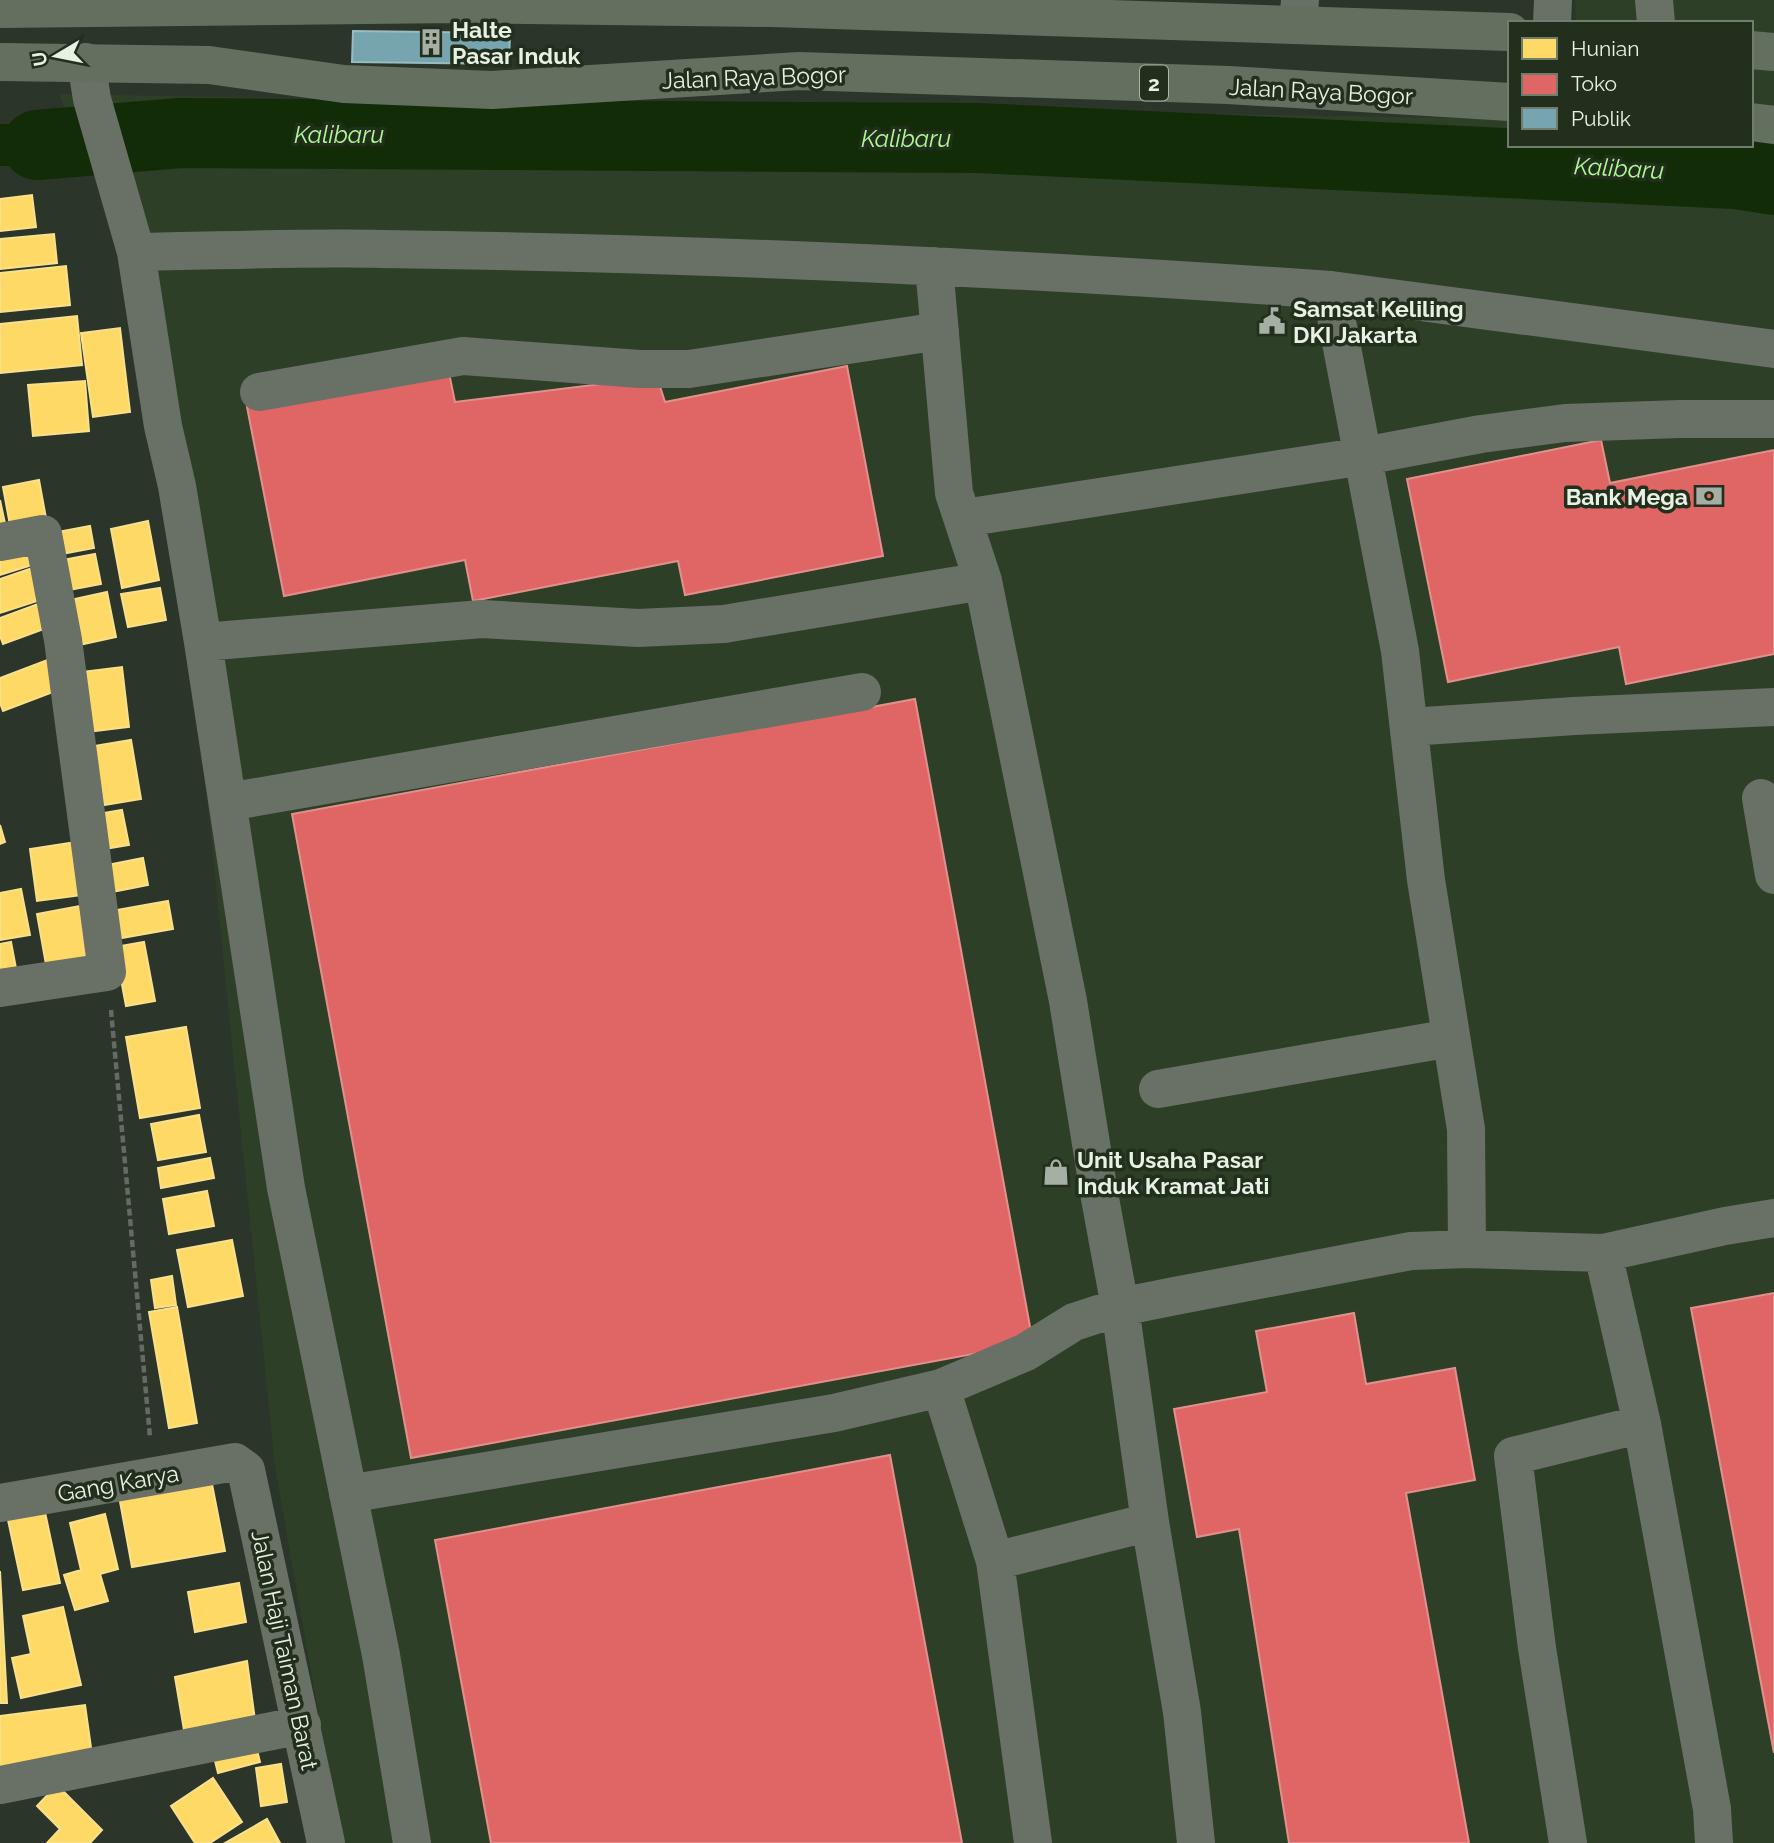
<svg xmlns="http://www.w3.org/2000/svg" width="1774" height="1843" font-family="Raleway,sans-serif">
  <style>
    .built { fill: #2d3f27 }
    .homes { fill: #ffd966; stroke: #f8e08c; stroke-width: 2 }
    .shops { fill: #e06666; stroke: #e2908c; stroke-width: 2 }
    .public { fill: #76a5af; stroke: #98bcbf; stroke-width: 2 }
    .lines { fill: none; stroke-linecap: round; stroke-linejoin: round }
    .canal { stroke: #122c07; stroke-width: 42 }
    .river { stroke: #122c07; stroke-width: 70 }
    .path { stroke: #646b62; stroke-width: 4.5; stroke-dasharray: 7 3.5; stroke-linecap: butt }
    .minor { stroke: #697066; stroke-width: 38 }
    .highway { stroke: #637060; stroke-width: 38 }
    .labels { text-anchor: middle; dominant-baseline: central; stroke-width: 7; stroke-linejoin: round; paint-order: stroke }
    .shield { fill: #212f1c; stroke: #acb7a8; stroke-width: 2 }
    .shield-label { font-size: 21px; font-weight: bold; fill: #e7f1e4 }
    .poi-label { font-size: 23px; font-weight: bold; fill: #e7f1e4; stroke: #212f1c; text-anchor: start }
    .street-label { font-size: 23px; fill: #e7f1e4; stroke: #212f1c }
    .water-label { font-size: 24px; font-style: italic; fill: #b0fa96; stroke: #212f1c }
  </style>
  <rect width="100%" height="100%" fill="#2c352a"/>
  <path class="built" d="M1575,0H1774V1843H341L275,1467L204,768L115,228L59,94L1510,119V145H1751V23H1576Z"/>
  <path class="homes" d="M32,195L36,227L0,231V199Z
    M54,234L57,263L0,269V239Z
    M66,266L70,305L0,312V273Z
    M77,316L82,365L0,373V324Z
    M120,328L130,412L93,417L81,333Z
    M85,381L89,431L33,436L28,385Z
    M39,480L48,529L12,536L3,487Z
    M0,500L7,533L0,534Z
    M148,521L159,580L122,588L111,529Z
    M90,526L94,548L51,556L47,534Z
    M27,539L35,564L0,575V547Z
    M95,554L101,584L58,592L52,562Z
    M41,565L52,596L0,613V579Z
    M160,588L166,620L128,627L121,594Z
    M107,592L116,637L70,647L61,602Z
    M46,601L55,625L3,644L0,636V618Z
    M50,659L61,689L3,711L0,703V678Z
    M122,667L129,727L88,732L81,672Z
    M131,740L141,799L104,805L94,746Z
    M122,810L129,845L98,850L92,815Z
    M0,825L5,842L0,844Z
    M83,841L90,894L37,901L30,849Z
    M143,858L148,885L107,893L102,866Z
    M21,889L30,935L0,940V893Z
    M168,901L173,929L116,939L111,911Z
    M91,904L102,961L47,970L37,914Z
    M11,942L18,979L0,982V944Z
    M144,942L155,1001L126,1006L115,947Z
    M186,1027L200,1108L140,1118L126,1037Z
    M199,1115L206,1152L158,1160L151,1124Z
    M210,1158L214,1178L161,1188L158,1168Z
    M207,1191L214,1226L169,1234L163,1199Z
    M232,1240L243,1296L188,1307L177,1250Z
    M172,1276L176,1305L155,1308L151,1280Z
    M177,1307L197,1423L169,1428L149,1312Z
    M211,1479L225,1551L132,1567L119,1496Z
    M42,1498L60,1583L23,1590L5,1506Z
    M105,1514L118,1569L100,1574L108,1601L75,1610L64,1575L81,1570L70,1523Z
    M0,1571L7,1703H0Z
    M239,1583L246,1622L195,1632L188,1592Z
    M63,1607L81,1685L21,1698L12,1658L31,1654L23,1616Z
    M247,1661L255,1720L185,1736L175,1677Z
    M85,1705L93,1762L0,1775V1716Z
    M254,1738L260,1762L218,1773L212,1749Z
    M281,1764L287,1802L261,1806L256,1768Z
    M213,1778L242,1822L210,1843H195L171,1806Z
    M57,1785L102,1830L90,1843H47L60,1829L37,1806Z
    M267,1819L280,1843H225Z"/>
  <path class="shops" d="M847,366L883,556L685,595L678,561L473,601L465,560L284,596L247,407L448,368L455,402L657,377L665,402Z
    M1601,440L1610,483L1774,450V654L1626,684L1619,647L1448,682L1407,479Z
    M915,699L1033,1343L411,1458L292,814Z
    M1774,1293V1753L1691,1308Z
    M1354,1313L1366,1384L1455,1368L1475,1480L1406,1493L1469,1843H1289L1239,1529L1197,1537L1174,1409L1267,1392L1256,1331Z
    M890,1455L962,1843H491L435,1540Z"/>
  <path class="public" d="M353,31L510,33L509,64L352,62Z"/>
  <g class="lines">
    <path class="canal" d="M0,145H37"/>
    <path class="river" d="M37,145L180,133L978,138L1735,174L1774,180"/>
    <path class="path" d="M111,1010L150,1437"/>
    <path class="minor" d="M1654,0L1656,23
      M1552,23L1553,0
      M1298,25L1300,0
      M86,62L92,99L136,252L163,426L177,486L203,642L286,1188L381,1655L412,1843
      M136,252C218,251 300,247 382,249C699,253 1015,268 1331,290L1400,651L1426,880L1466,1129L1467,1249
      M934,266L954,493L983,581L1068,1001L1099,1193L1120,1307L1150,1522L1182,1712L1196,1843
      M1331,290L1774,349
      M259,392L463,356L640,369H689L940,331
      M964,518L1364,456L1481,434L1565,423L1680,419H1774
      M0,542L43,534L63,640L107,972L0,988
      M203,642L482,619L638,628L724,624L983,581
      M1409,727L1574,716L1774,707
      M1761,798L1774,875
      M228,802L862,692
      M1158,1089L1451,1038
      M1603,1253L1642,1424L1712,1809L1714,1843
      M941,1388L995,1561L1033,1843
      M348,1494L834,1413L941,1388L1026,1352L1074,1322L1120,1307L1175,1296L1411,1251L1467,1249L1603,1253L1725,1226L1774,1218
      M0,1503L235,1462L246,1470L326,1843
      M995,1561L1150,1522
      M0,1785L302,1725
      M1568,1843L1537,1648L1513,1456L1642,1424"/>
    <path class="highway" d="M0,9L456,4L772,8L1510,32
      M1751,50L1774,52
      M0,62L209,65L344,84L492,90L799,71L1228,85L1510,102
      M1751,122L1774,125"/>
  </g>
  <defs>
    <symbol id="building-bare" viewBox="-9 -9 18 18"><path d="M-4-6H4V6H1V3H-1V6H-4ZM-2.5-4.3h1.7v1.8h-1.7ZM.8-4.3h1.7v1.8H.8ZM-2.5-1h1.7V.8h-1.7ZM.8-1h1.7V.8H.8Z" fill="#a6afa3" stroke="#212f1c" stroke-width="2.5" paint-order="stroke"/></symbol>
    <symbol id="civic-bare" viewBox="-9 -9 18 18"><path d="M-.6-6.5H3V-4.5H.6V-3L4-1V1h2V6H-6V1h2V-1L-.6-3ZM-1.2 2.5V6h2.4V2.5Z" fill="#a6afa3" stroke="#212f1c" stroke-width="2.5" paint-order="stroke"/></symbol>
    <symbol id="bank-bare" viewBox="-9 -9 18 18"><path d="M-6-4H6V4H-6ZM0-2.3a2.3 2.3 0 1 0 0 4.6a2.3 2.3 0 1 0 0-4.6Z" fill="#a6afa3" stroke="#212f1c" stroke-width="2.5" paint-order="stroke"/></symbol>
    <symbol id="shop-bare" viewBox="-9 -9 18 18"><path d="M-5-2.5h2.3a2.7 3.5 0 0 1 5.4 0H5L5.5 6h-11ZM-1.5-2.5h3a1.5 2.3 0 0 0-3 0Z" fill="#a6afa3" stroke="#212f1c" stroke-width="2.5" paint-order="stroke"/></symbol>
  </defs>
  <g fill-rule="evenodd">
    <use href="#building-bare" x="412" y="23" width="38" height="38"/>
    <use href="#civic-bare" x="1253" y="302" width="38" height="38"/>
    <use href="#bank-bare" x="1690" y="477" width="38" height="38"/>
    <use href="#shop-bare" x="1037" y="1153" width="38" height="38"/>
  </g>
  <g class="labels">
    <rect class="shield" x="1140" y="65.5" width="28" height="35" rx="5"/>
    <g class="shield-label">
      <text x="1154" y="83">2</text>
    </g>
    <g class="poi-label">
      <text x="452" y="29">Halte<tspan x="452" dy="26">Pasar Induk</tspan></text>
      <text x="1293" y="308">Samsat Keliling<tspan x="1293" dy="26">DKI Jakarta</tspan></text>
      <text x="1688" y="496" text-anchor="end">Bank Mega</text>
      <text x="1077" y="1159">Unit Usaha Pasar<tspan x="1077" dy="26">Induk Kramat Jati</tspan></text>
    </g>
    <g class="street-label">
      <text transform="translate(754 77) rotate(-2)">Jalan Raya Bogor</text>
      <text transform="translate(1321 91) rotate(3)">Jalan Raya Bogor</text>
      <text transform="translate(118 1483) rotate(-10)">Gang Karya</text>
      <text transform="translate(285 1650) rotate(78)">Jalan Haji Taiman Barat</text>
    </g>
    <g class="water-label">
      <text x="339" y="134">Kalibaru</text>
      <text x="906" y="138">Kalibaru</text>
      <text transform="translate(1619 168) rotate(3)">Kalibaru</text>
    </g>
  </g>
  <rect x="1508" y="21" width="245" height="126" fill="#212f1c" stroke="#707d6c" stroke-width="2"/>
  <rect x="1522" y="38" width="35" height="21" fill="#ffd966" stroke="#707d6c" stroke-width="2"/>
  <text x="1571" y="56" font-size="21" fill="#e7f1e4">Hunian</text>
  <rect x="1522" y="74" width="35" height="21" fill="#e06666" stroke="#707d6c" stroke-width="2"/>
  <text x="1571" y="91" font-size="21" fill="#e7f1e4">Toko</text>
  <rect x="1522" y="108" width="35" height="21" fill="#76a5af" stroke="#707d6c" stroke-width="2"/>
  <text x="1571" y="126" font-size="21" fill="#e7f1e4">Publik</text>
  <g transform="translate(56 56) rotate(260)" stroke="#212f1c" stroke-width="5" paint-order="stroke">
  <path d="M0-5L12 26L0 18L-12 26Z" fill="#e7f1e4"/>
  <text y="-10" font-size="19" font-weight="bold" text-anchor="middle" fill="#e7f1e4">U</text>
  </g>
</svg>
